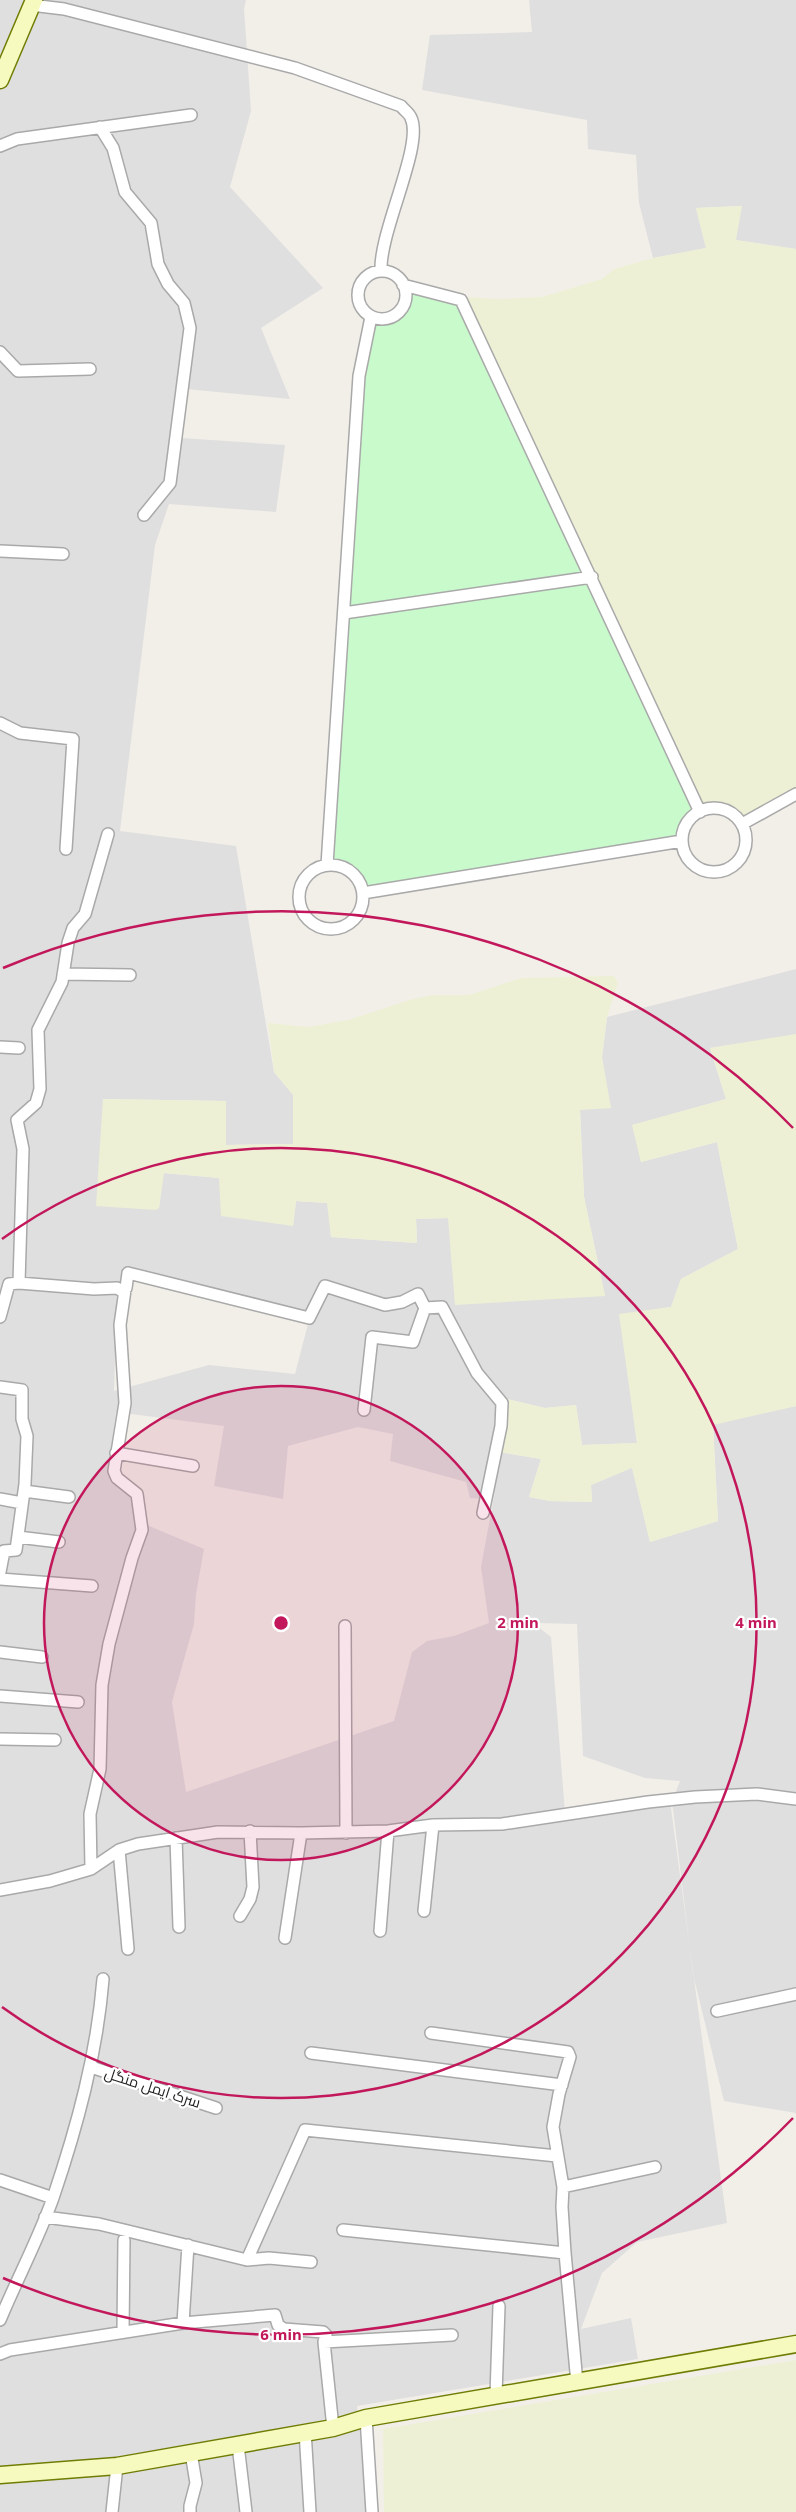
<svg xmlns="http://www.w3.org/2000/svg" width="796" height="2512" font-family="'Noto Sans',Cairo,sans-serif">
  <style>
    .residential { fill: #e0dfdf; fill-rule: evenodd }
    .farmland { fill: #eef0d5 }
    .park { fill: #c8facc }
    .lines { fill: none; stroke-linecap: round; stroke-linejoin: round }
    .street-casing { stroke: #a9a9a9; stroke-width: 14 }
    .secondary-casing { stroke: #707d05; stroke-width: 19 }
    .street { stroke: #fff; stroke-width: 11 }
    .secondary { stroke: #f7fabf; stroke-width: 16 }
    .ring { fill: none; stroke: #c2185b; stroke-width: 2.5 }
    .labels { text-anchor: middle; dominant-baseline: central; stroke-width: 4.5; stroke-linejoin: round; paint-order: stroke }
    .street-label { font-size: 15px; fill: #222; stroke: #fff }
    .centre { fill: #c2185b; stroke: #fff; stroke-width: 2.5 }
    .ring-label { font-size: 15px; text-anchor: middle; font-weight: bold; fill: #c2185b; stroke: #fff; stroke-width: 4.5; stroke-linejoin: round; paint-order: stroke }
  </style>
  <rect width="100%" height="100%" fill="#f2efe9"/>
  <path class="residential" d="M0,0H246L244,9L251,111L230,187L323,288L261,328L290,399L186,389L181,438L285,445L276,512L169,504L155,545L120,831L236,846L274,1072L293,1094V1144L226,1145V1101L103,1099L159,1208L163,1173L220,1178L293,1226L296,1201L328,1203L331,1237L417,1243L416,1219L448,1218L605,1296L584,1197L580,1110L603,1067L602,1057L607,1017L796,969V1037V1035L710,1048L726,1099L633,1125L641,1162L717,1142L738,1249L681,1279L671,1307L620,1315L637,1443L582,1445L576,1405L545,1408L507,1399L499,1452L541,1459L529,1497L550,1501L592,1502L591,1485L632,1467L650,1542L718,1521L713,1424L796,1406V2113L724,2101L693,1974L672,1801L680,1781L645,1778L583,1756L577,1624L496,1622L536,1625L551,1637L565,1813L670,1801L727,2223L637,2242L602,2273L581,2329L631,2318L638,2359L357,2406L369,2512H0ZM129,1273L309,1320L295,1374L209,1365L114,1391L117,1288H126ZM116,1412L224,1426L214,1486L283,1499L288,1446L358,1427L393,1434L390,1461L466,1482L470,1498L488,1499L495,1491L481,1567L489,1623L454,1636L427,1641L412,1652L394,1721L186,1792L172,1702L194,1624L196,1594L204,1549L135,1520L129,1490L108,1470Z
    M529,0H796V249L735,240L741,206L696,208L706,248L653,258L639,203L636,155L588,149L587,120L422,90L430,35L532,32Z"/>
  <path class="farmland" d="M742,206L736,240L796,249V794L742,824L734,815L723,809L711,808L700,812L461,300L470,297L497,299L542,297L602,279L614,269L653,258L706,248L696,208Z
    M614,976L618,983L607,1017L602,1057L611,1108L580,1110L584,1197L605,1296L455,1305L448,1218L416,1219L417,1243L331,1237L327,1203L296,1201L293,1226L221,1216L219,1178L164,1173L159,1208L156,1210L96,1206L103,1099L226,1101V1145L293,1144V1095L274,1072L268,1023L308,1027L348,1020L413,999L434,995H469L521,978Z
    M796,1034V1406L713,1425L718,1521L650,1542L632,1468L591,1485L592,1502L550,1501L529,1497L541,1459L499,1452L507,1399L545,1408L576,1405L582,1445L637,1443L619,1314L671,1307L681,1279L738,1249L717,1142L641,1162L632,1125L726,1099L710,1048Z
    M796,2360V2512H384L383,2429Z"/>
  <path class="park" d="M403,285L461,300L700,812C689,820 684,827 682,841L363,893C356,875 347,867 327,865L359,376L371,317C394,323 409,307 403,285Z"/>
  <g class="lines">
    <defs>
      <path id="street" d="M31,5L64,9L295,68L401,106C404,110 410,114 411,118C424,145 379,232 381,271
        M100,127L113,148L125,192L151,223L158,264L168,284L184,303L190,328L170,483L144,515
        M0,146L17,139L191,115
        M358 295a24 24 0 1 1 48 0a24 24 0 1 1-48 0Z
        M403,285L461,300L700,812
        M0,352L18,371L90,369
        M0,551L63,554
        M344,613L592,577
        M0,723L20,733L73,739L66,849
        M682 840a32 32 0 1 1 64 0a32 32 0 1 1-64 0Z
        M742,824L796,794
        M327,865L359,376L371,317
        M299 897a32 32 0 1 1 64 0a32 32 0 1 1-64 0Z
        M363,893L682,841
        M63,974L130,975
        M0,1047L19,1048
        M19,1283L94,1289L117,1288L122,1291L126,1288L128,1273L309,1318L325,1286L385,1305L402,1302L418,1294L425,1308L442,1307L477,1373L502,1403L501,1426L483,1513
        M0,1317L9,1284L19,1283L23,1149L17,1120L36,1103L40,1089L38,1030L62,982L68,943L73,928L85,914L108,834
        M0,1387L22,1390V1419L27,1436L25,1484L16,1550L4,1551L0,1572
        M364,1410L372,1337L413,1342L425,1308
        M116,1453L193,1466
        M24,1491L69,1497
        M0,1499L22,1503
        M18,1537L59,1542
        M0,1579L92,1586
        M345,1626L346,1833
        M0,1652L42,1657
        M0,1696L78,1702
        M0,1739L55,1740
        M176,1838L179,1927
        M119,1850L128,1949
        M91,1869L90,1814L100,1769L102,1685L109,1644L132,1558L142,1530L137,1494L117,1478L114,1471L125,1403L120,1325L125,1290
        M0,1890L50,1881L91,1869L119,1850L138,1844L218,1832L301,1833L388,1831L433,1825L502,1824L648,1802L695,1797L757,1794L796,1799
        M424,1911L433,1825
        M240,1916L250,1899L253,1887L250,1831
        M380,1931L388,1831
        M285,1938L301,1833
        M717,2011L796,1994
        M431,2033L568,2052L570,2057L559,2094L553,2127L563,2187L562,2207L565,2253L577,2383
        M311,2053L562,2085
        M91,2067L216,2108
        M0,2180L53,2198
        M563,2187L655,2167
        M45,2217L99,2224L247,2260L269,2258L311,2262
        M343,2230L565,2253
        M247,2260L305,2130L557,2156
        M0,2320C17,2279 38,2240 53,2198C77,2127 97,2054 103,1979
        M183,2323L188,2245
        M123,2332L124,2240
        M324,2342L452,2335
        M0,2354L10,2350L183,2323L275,2315L278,2325L284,2329L323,2332L326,2335L324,2342L333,2428
        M496,2395L499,2306
        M366,2418L372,2512
        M305,2431L310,2512
        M238,2445L246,2512
        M112,2512L117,2466
        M190,2512V2506L196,2483L191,2453"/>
      <path id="secondary" d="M0,80L34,0
        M0,2475L117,2466L333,2428L366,2418L796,2344"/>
    </defs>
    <use href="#street" class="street-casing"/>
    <use href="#secondary" class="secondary-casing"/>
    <use href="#street" class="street"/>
    <use href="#secondary" class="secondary"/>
  </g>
  <circle cx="281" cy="1623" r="237" fill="#c2185b" fill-opacity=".12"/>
  <g class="ring">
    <circle cx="281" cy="1623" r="237"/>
    <path d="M2 1239A475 475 0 1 1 2 2007"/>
    <path d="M793 2118A712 712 0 0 1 3 2278M3 968A712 712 0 0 1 793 1128"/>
  </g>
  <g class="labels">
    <g class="street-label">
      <text transform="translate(153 2087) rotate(18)">سرک ایمل منگل</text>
    </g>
  </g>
  <circle cx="281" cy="1623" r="8" class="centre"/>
  <g class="ring-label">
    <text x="518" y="1628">2 min</text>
    <text x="756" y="1628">4 min</text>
    <text x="281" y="2340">6 min</text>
  </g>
</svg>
